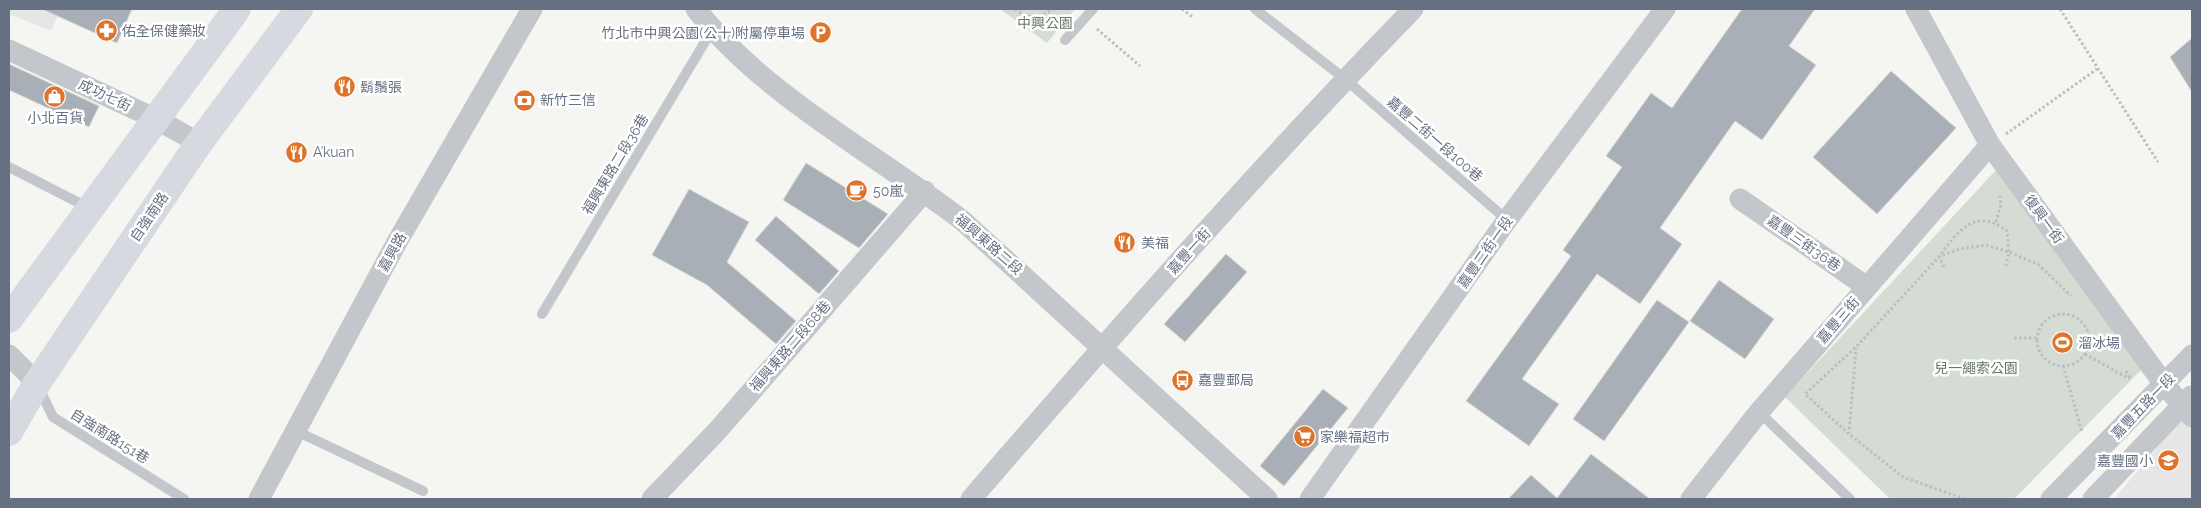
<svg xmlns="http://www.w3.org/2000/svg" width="2201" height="508" font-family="Raleway,'Noto Sans TC',sans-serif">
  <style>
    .built { fill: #e6e6e6 }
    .green { fill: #d5dcd3 }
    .building { fill: #a9afb7; stroke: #d7d7d5 }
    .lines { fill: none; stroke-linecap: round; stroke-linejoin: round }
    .path { stroke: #bdbec1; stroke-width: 3; stroke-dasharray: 2.5 2.5; stroke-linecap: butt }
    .lane { stroke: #c3c6ca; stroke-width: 10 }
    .street { stroke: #c3c6ca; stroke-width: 21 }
    .secondary { stroke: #d6d9df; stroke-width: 28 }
    .labels { text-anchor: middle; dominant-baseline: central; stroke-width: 5; stroke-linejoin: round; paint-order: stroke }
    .park-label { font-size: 14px; fill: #657a64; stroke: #fff }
    .poi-label { font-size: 14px; fill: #657083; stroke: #fff; text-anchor: start }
    .street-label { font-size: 14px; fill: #657083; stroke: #fff }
  </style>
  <rect width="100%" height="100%" fill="#f5f6f2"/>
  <path class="built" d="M9,9H61L51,31L9,14Z
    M2185,414L2192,422V499H2114Z"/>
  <path class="green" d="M1000,9H1075L1047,43Z
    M1996,170L2146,365L2014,499H1890L1785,397Z"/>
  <path class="building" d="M42,9H132L117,43Z
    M1742,9H1815L1789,46L1816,65L1762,140L1735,121L1660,228L1682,244L1640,304L1597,274L1522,379L1559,404L1529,446L1466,401L1571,256L1563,250L1622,167L1606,156L1651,93L1672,108Z
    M2192,38V92L2170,57Z
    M9,64L99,106L89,127L9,90Z
    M1891,71L1956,128L1877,214L1813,157Z
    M806,163L888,214L859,248L783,200Z
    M689,189L749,222L727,262L796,321L776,344L707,285L652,255Z
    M776,216L839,271L819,294L755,240Z
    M1226,254L1247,272L1185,342L1164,324Z
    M1719,280L1774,319L1745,359L1690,321Z
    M1657,300L1689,322L1604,441L1573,419Z
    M1323,389L1348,408L1284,486L1260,466Z
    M1591,454L1650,499H1508L1531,475L1557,498Z"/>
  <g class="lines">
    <path class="path" d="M1015,9C1028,19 1040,17 1054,9
      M1182,9L1194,18
      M2060,9L2158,162
      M1097,29L1140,66
      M2006,134L2097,69
      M1996,222L2001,204L2000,196
      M1944,267L1939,257C1957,232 1975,206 2007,231L2009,252L2006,266
      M2037 340a26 26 0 1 1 52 0a26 26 0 1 1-52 0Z
      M2014,338H2036
      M2085,354L2130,379
      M2063,366L2082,432
      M2126,371L2131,379
      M1849,434L1856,348
      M1965,499L1903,477L1849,434L1805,394L1856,347L1939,257L1959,249L1986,245L2009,252L2039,265L2071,296"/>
    <path class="lane" d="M1255,9L1345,79L1507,220
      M1065,40L1093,9
      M9,167L89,208
      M542,314L712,30
      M38,386L53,417L184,499
      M1759,412L1850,499
      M294,430L423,491"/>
    <path class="street" d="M696,9C763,95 876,154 963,221L1267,499
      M1916,9L1990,145L2164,384L2192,417
      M9,50L156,119L199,143
      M1740,199L1867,287
      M9,355L37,383
      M259,499L397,242L532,9
      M652,499L718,430L925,191
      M971,499C1115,332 1260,167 1413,9
      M1310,499L1507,220L1665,9
      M1691,499L1759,412L1990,145
      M2051,499L2192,355
      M2093,499L2191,396"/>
    <path class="secondary" d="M9,319L237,9
      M9,432L37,383L199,143L299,9"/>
  </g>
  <defs>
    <symbol id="pharmacy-disc" viewBox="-11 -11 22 22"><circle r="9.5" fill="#df7329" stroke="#fff"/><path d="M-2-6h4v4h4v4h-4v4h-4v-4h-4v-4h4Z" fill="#fff"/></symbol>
    <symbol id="parking-disc" viewBox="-11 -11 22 22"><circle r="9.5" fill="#df7329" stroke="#fff"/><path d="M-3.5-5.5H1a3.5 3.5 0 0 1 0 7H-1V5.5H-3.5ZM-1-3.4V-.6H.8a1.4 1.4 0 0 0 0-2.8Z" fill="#fff"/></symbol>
    <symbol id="restaurant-disc" viewBox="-11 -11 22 22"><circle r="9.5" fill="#df7329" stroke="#fff"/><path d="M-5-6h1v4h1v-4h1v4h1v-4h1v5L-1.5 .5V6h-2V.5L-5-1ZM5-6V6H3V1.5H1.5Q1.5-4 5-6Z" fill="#fff"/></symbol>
    <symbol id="shop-disc" viewBox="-11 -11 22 22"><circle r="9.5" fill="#df7329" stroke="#fff"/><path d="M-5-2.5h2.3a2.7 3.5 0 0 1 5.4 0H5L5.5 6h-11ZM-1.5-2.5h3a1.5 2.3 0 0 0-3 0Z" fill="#fff"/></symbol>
    <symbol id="bank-disc" viewBox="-11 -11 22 22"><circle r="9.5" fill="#df7329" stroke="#fff"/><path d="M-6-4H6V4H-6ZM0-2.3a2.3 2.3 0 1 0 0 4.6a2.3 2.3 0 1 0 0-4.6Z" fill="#fff"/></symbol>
    <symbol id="cafe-disc" viewBox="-11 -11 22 22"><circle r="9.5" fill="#df7329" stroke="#fff"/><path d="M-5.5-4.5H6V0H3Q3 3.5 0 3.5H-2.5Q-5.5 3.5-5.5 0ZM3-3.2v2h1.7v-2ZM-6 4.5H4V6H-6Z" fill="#fff"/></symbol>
    <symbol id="stadium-disc" viewBox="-11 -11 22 22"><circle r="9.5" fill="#df7329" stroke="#fff"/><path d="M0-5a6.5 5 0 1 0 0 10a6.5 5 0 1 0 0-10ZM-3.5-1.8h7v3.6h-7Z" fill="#fff"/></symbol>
    <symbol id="bus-disc" viewBox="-11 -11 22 22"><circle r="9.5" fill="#df7329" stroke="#fff"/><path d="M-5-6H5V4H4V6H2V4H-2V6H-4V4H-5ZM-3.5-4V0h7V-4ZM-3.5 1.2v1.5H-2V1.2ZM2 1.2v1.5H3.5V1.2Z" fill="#fff"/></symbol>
    <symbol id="supermarket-disc" viewBox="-11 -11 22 22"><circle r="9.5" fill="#df7329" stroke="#fff"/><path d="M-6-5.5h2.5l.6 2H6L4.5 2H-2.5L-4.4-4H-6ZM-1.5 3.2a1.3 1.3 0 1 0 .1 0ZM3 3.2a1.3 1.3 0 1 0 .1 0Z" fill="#fff"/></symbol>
    <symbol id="school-disc" viewBox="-11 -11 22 22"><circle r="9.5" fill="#df7329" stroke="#fff"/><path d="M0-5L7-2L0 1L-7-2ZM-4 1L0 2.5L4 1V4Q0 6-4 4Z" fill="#fff"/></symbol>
  </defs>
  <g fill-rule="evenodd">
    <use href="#pharmacy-disc" x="94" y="18" width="25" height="25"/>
    <use href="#parking-disc" x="808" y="20" width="25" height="25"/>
    <use href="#restaurant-disc" x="332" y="74" width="25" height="25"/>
    <use href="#shop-disc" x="42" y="84" width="25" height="25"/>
    <use href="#bank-disc" x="512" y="88" width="25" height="25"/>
    <use href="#restaurant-disc" x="284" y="140" width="25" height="25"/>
    <use href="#cafe-disc" x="844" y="178" width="25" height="25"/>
    <use href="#restaurant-disc" x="1112" y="230" width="25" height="25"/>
    <use href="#stadium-disc" x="2050" y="330" width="25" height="25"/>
    <use href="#bus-disc" x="1170" y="368" width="25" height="25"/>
    <use href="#supermarket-disc" x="1292" y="424" width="25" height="25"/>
    <use href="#school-disc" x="2156" y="448" width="25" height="25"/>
  </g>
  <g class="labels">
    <g class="park-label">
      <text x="1045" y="23">中興公園</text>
      <text x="1976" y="368">兒一繩索公園</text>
    </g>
    <g class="poi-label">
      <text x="122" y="31">佑全保健藥妝</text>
      <text x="805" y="33" text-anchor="end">竹北市中興公園(公十)附屬停車場</text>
      <text x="360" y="87">鬍鬚張</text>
      <text x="540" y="100">新竹三信</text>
      <text x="55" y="118" text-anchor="middle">小北百貨</text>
      <text x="313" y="152">A’kuan</text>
      <text x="873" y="191">50嵐</text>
      <text x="1141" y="243">美福</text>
      <text x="2078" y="343">溜冰場</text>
      <text x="1198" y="380">嘉豐郵局</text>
      <text x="1320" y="437">家樂福超市</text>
      <text x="2153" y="461" text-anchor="end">嘉豐國小</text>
    </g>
    <g class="street-label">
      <text transform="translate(105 95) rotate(25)">成功七街</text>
      <text transform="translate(1435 139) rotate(41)">嘉豐二街一段100巷</text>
      <text transform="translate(615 164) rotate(-59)">福興東路二段36巷</text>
      <text transform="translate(149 217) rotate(-56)">自強南路</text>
      <text transform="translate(2044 219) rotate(54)">復興一街</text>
      <text transform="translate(1804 243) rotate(35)">嘉豐三街36巷</text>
      <text transform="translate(989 244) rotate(41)">福興東路二段</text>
      <text transform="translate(1189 251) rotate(-48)">嘉豐一街</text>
      <text transform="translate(392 252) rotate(-61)">嘉興路</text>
      <text transform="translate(1485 252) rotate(-55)">嘉豐二街一段</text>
      <text transform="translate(1838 320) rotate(-49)">嘉豐三街</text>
      <text transform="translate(790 346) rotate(-49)">福興東路二段68巷</text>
      <text transform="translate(2143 406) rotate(-46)">嘉豐五路一段</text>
      <text transform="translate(110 436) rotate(32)">自強南路151巷</text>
    </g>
  </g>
  <rect width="2201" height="508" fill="none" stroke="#657083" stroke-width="20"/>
</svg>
